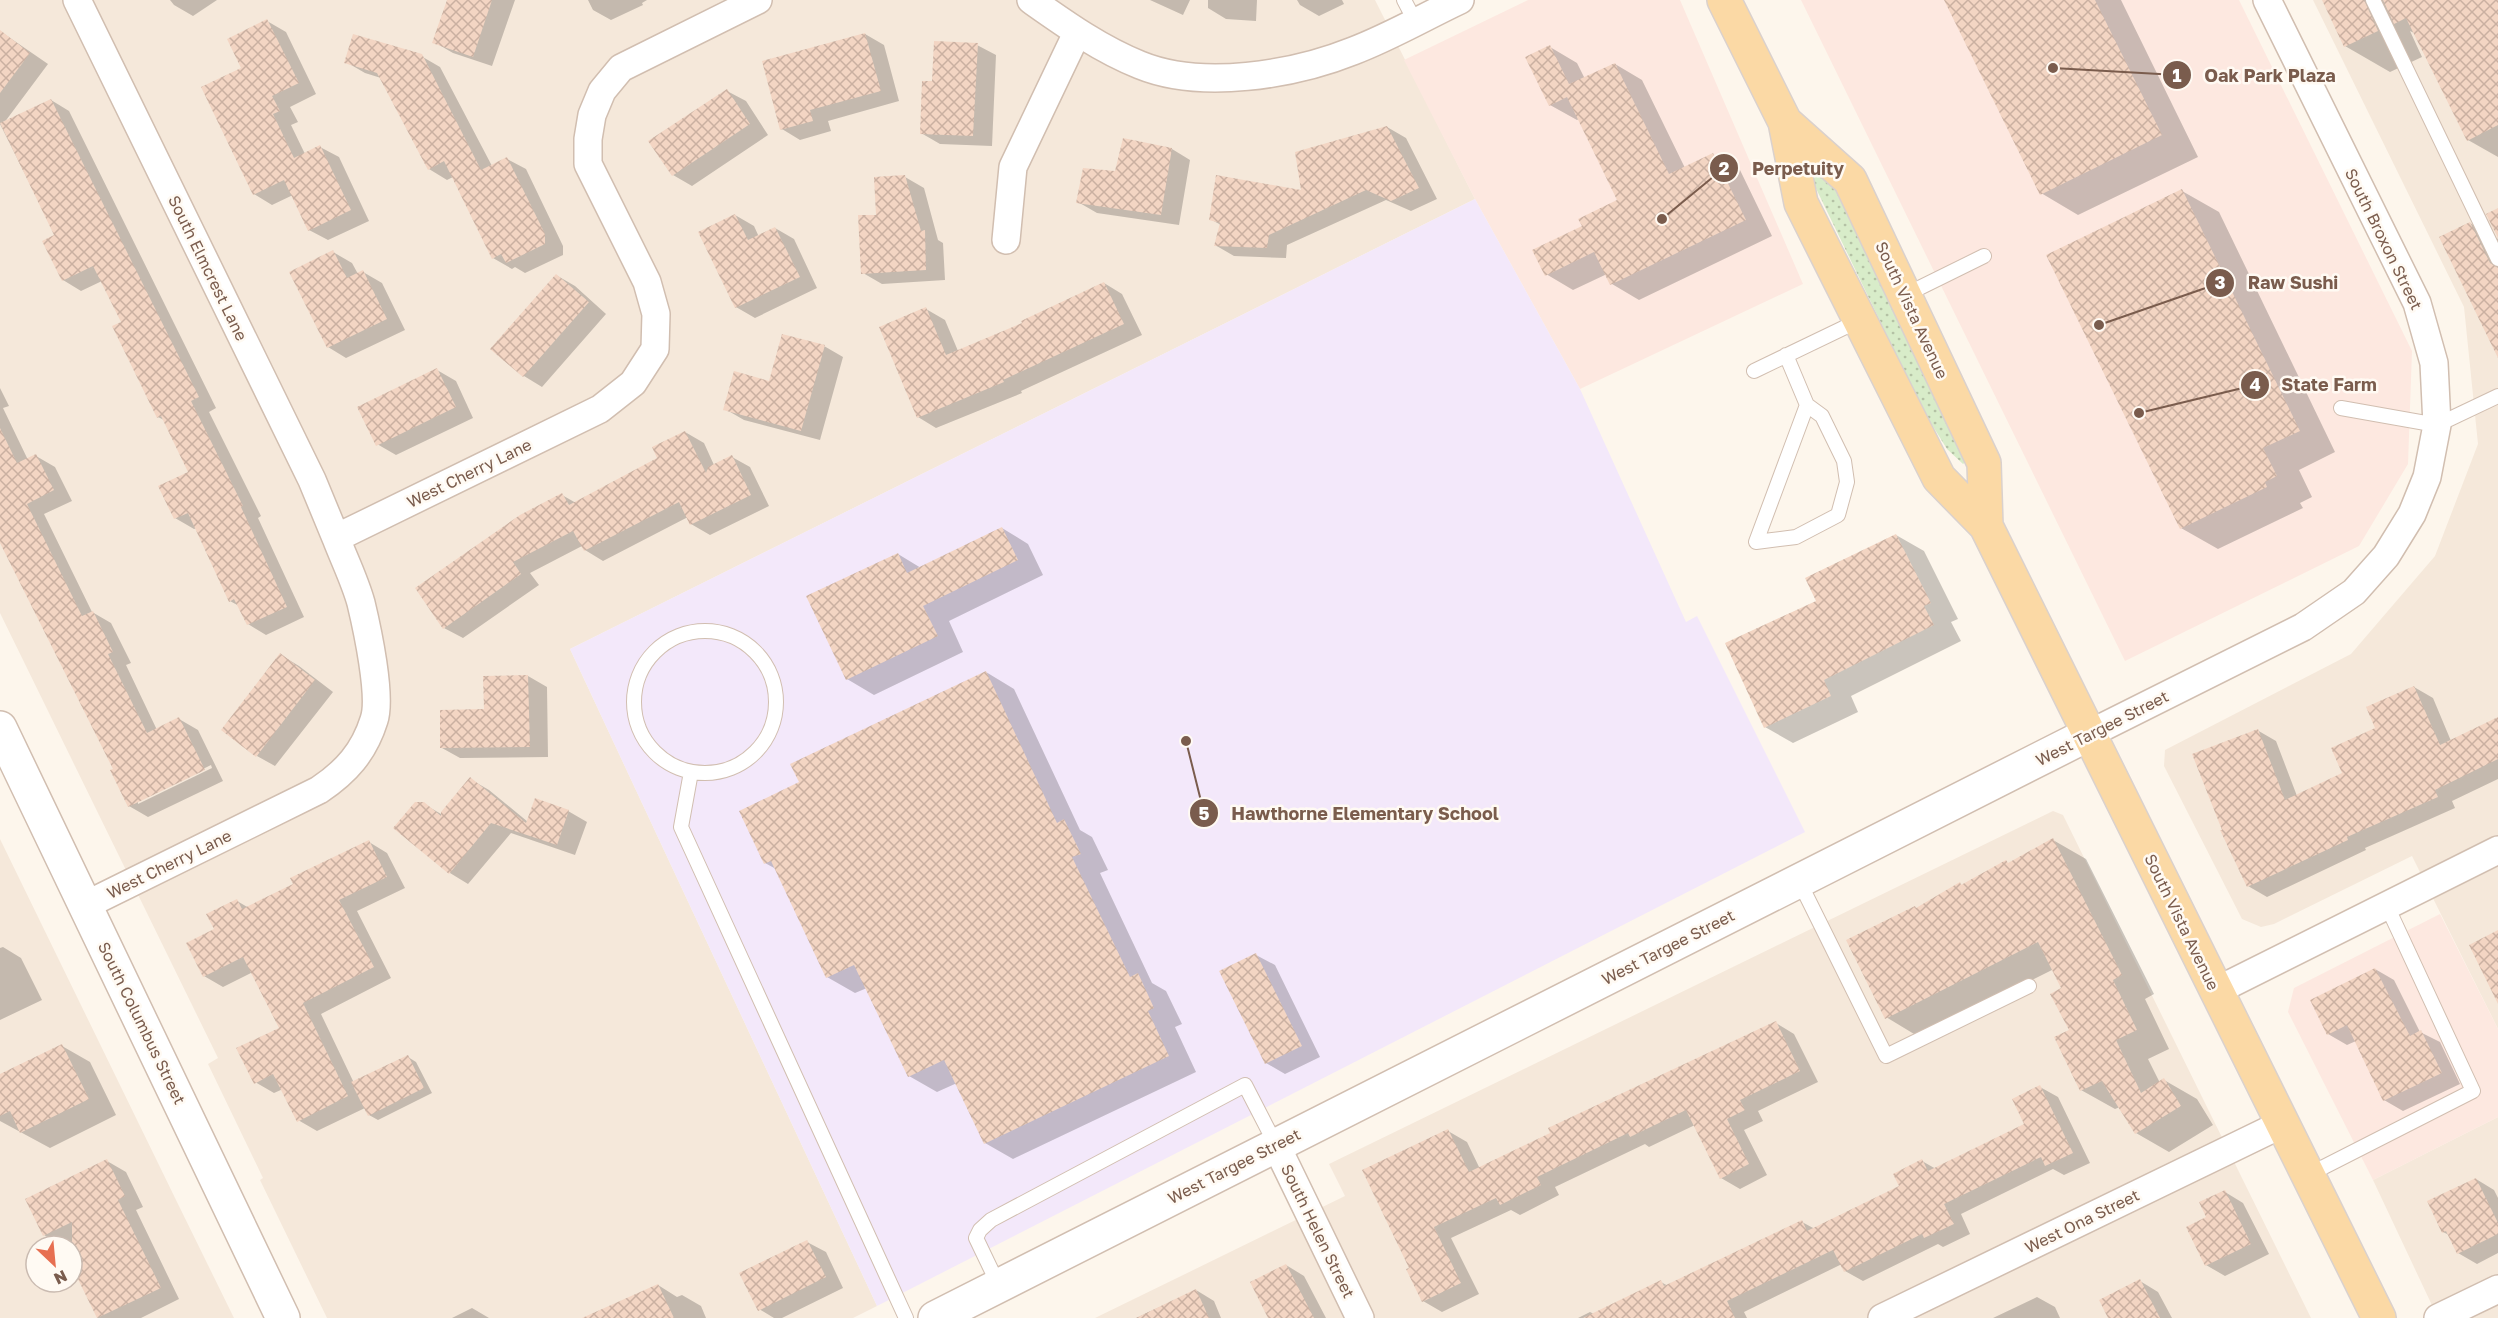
<svg xmlns="http://www.w3.org/2000/svg" width="2498" height="1318" font-family="'Golos Text',sans-serif">
  <style>
    .residential { fill: #f5e8da; fill-rule: evenodd }
    .commercial { fill: #fde8e0 }
    .education { fill: #f3e8fa }
    .grass { fill: url(#grass-dots) }
    .shadow { fill: #0003; fill-rule: evenodd }
    .building { fill: url(#building-cross-hatch) }
    .lines { fill: none; stroke-linecap: round; stroke-linejoin: round }
    .service-casing { stroke: #d1beb0; stroke-width: 16 }
    .minor-casing { stroke: #d1beb0; stroke-width: 30 }
    .tertiary-casing { stroke: #d1beb0; stroke-width: 36 }
    .primary-casing { stroke: #dad1cd; stroke-width: 36 }
    .service { stroke: #fff; stroke-width: 14 }
    .minor { stroke: #fff; stroke-width: 27 }
    .tertiary { stroke: #fff; stroke-width: 33 }
    .primary { stroke: #fbd9a5; stroke-width: 33 }
    .labels { text-anchor: middle; dominant-baseline: central; stroke-width: 5; stroke-linejoin: round; paint-order: stroke }
    .street-label { font-size: 16px; fill: #7a5c4d; stroke: #fffaf3 }
    .leader { fill: none; stroke: #7a5c4d; stroke-width: 2 }
    .callout-dot { fill: #7a5c4d; stroke: #fffaf3; stroke-width: 2 }
    .mark-label { font-size: 18px; text-anchor: middle; font-weight: bold; fill: #fff }
    .callout-label { font-size: 18px; text-anchor: middle; font-weight: bold; fill: #7a5c4d; stroke: #fffaf3; stroke-width: 5; stroke-linejoin: round; paint-order: stroke }
  </style>
  <defs>
    <pattern id="grass-dots" width="8" height="8" patternUnits="userSpaceOnUse" patternTransform="scale(1.5)"><rect width="8" height="8" fill="#d8ecc9"/><path d="M2 2h.1M6 6h.1" fill="none" stroke="#b4c2a5" stroke-width="1.8" stroke-linecap="round"/></pattern>
    <pattern id="building-cross-hatch" width="8" height="8" patternUnits="userSpaceOnUse" patternTransform="scale(1.5)"><rect width="8" height="8" fill="#f3d5c3"/><path d="M0 0l8 8M0 8l8-8" fill="none" stroke="#cab0a1"/></pattern>
  </defs>
  <rect width="100%" height="100%" fill="#fdf6ec"/>
  <path class="residential" d="M0,0H1375L1475,199L570,649L877,1306L853,1318H327L260,1180L263,1178L208,1064L218,1058L0,613Z
    M2313,0H2498V1029L2412,856L2274,924L2261,927L2242,919L2164,766L2165,750L2351,654L2435,556L2478,444L2464,307Z
    M2053,811L2063,815L2311,1318H1095L1345,1196L1329,1164Z
    M0,839L177,1202L234,1318H0ZM36,1246H72V1282H36Z
    M2498,1117V1318H2438L2373,1180Z"/>
  <path class="commercial" d="M1528,0H1680L1803,284L1580,389L1475,199L1404,60Z
    M1801,0H2239L2412,351L2408,464L2359,546L2125,661Z
    M2440,914L2498,1029V1117L2373,1180L2288,1012L2294,988Z"/>
  <path class="education" d="M1475,199L1580,389L1686,622L1697,616L1805,832L877,1306L570,649Z"/>
  <path class="grass" d="M1796,147L1828,178L1834,187L1967,461L1963,464L1947,449L1924,412Z"/>
  <path class="shadow" d="M170,0H217L193,16L174,5Z
    M449,0H515L492,66L453,53L434,42Z
    M588,0H647L642,3L643,5L611,20L593,10Z
    M1150,0H1190L1183,15Z
    M1208,0H1257L1256,21L1226,19L1208,8Z
    M1297,0H1342L1344,4L1319,16L1300,5Z
    M1945,0H2121L2198,157L2078,215L2041,193Z
    M2324,0H2498V157L2468,140L2416,34L2410,31L2422,57L2390,72L2345,46Z
    M267,21L286,32L316,94L290,107L298,122L291,125L305,154L320,147L339,157L369,221L328,240L309,230L293,195L272,205L254,194L243,68Z
    M0,31L48,64L4,123L51,100L69,111L216,408L209,412L261,516L258,518L304,617L266,635L248,624L239,606L230,601L197,528L194,529L175,518L190,473L164,420L158,417L123,323L102,281L81,291L63,280L56,236L0,124Z
    M865,34L884,45L899,101L828,121L831,131L800,140L782,129Z
    M977,45L996,55L992,146L940,144L921,133L933,82Z
    M1550,47L1577,63L1585,79L1615,64L1642,80L1685,168L1713,155L1740,170L1772,236L1639,300L1612,284L1607,274L1573,290L1546,274L1584,227L1619,201L1579,119L1577,120L1550,105Z
    M421,56L440,67L492,166L507,159L526,169L563,246V255L525,273L515,267L512,269L493,258L453,177L447,180L429,169L381,78L365,73L346,62Z
    M727,91L746,101L768,135L692,186L673,175Z
    M1387,127L1406,138L1437,199L1411,211L1386,200L1287,245L1286,258L1234,256L1215,245L1221,225L1210,219L1303,192Z
    M1172,149L1190,160L1179,225L1097,213L1078,202L1116,173Z
    M905,177L924,188L938,240L943,243L945,280L882,284L863,273Z
    M2182,191L2219,212L2335,452L2299,470L2312,497L2300,503L2303,508L2218,549L2181,528Z
    M735,215L754,226L759,237L775,228L794,239L817,288L755,318L736,307Z
    M2470,223L2498,239V340Z
    M333,252L352,263L358,274L363,272L382,283L405,330L346,358L328,347Z
    M556,275L575,286L606,314L542,387L524,376L492,348Z
    M1104,283L1122,294L1142,335L1021,391L1022,393L936,428L918,417L926,309L945,320L958,351L1024,324Z
    M824,346L843,357L820,440L744,420L725,409Z
    M437,370L456,381L473,418L396,455L377,444Z
    M0,388L9,406L3,408L28,460L36,456L55,467L72,501L44,514L92,612L111,623L131,663L126,665L157,730L179,719L198,730L223,781L148,817L129,806L115,770L0,541ZM211,765L212,768L138,804V801Z
    M685,432L704,443L714,465L732,457L750,467L769,506L710,535L691,524L688,517L603,561L585,550L582,546L530,573L539,585L463,638L444,628L562,495L576,503L659,459Z
    M1002,528L1028,544L1043,575L949,621L963,652L874,695L847,679L808,597L898,554L921,568Z
    M1896,535L1924,551L1958,619L1951,622L1961,641L1851,696L1858,712L1793,743L1765,727L1818,602Z
    M281,655L299,666L333,692L275,766L257,756Z
    M986,672L1014,689L1080,830L1092,837L1108,870L1100,873L1152,983L1166,991L1182,1024L1175,1027L1196,1072L1013,1159L985,1143L957,1083L937,1092L909,1076L867,988L855,993L827,977L776,869L765,863L801,783Z
    M528,676L547,687L548,757L460,758L442,748L486,710L485,677Z
    M2414,687L2433,698L2451,741L2498,718V779L2452,801L2455,808L2365,848L2366,850L2267,897L2248,886L2257,730L2276,741L2297,796L2344,774L2377,729Z
    M470,779L489,790L528,822L568,811L587,822L575,855L511,833L468,884L450,873L424,804L441,814Z
    M2053,840L2086,859L2154,994L2145,999L2169,1049L2148,1059L2160,1083L2164,1080L2197,1099L2213,1125L2169,1152L2136,1133L2120,1107L2115,1109L2081,1090L2063,988L2054,969L1919,1037L1886,1017L1917,909L1960,884L1963,886L2009,864Z
    M369,842L387,853L405,888L357,911L391,978L321,1014L354,1083L408,1057L416,1062L432,1093L378,1120L369,1115L365,1108L317,1131L298,1120L283,1089L274,1093L255,1082L281,1028L253,972L223,987L204,976L216,930L237,901L249,908L295,884Z
    M3,947L21,958L42,1000L0,1020V948Z
    M1256,955L1275,965L1320,1057L1285,1074L1266,1063Z
    M2375,969L2394,980L2420,1032L2440,1042L2460,1084L2403,1111L2384,1100L2356,1041L2347,1045L2328,1034Z
    M1776,1023L1794,1034L1818,1082L1758,1111L1763,1121L1744,1130L1767,1175L1740,1189L1721,1178L1695,1125L1649,1147L1645,1144L1555,1187L1559,1195L1520,1215L1511,1210L1451,1238L1479,1294L1442,1312L1423,1301L1411,1269L1448,1131L1467,1142L1480,1169Z
    M62,1046L90,1062L116,1115L50,1148L0,1121V1076Z
    M2040,1087L2058,1097L2090,1163L2064,1175L2053,1169L1961,1214L1970,1234L1943,1247L1938,1244L1863,1281L1845,1271L1842,1264L1744,1312L1747,1318H1578L1590,1312L1594,1314L1661,1282L1668,1286L1802,1222L1815,1229L1901,1187L1922,1161L1936,1169L2026,1124Z
    M107,1161L126,1172L143,1207L136,1210L179,1299L141,1318H98L72,1264V1246H63L44,1235Z
    M2476,1179L2494,1190L2498,1198V1253L2477,1264L2458,1253L2449,1235L2443,1232Z
    M2225,1192L2243,1203L2269,1254L2225,1276L2206,1265L2208,1217Z
    M807,1242L826,1252L843,1288L782,1318H774L759,1309Z
    M1286,1265L1304,1276L1326,1318H1270Z
    M2140,1281L2158,1292L2172,1318H2110Z
    M658,1285L677,1297L682,1295L701,1306L706,1318H585Z
    M1196,1290L1214,1301L1221,1318H1136Z
    M2037,1297L2055,1307L2060,1318H1993Z
    M472,1308L489,1318H452Z"/>
  <path class="building" d="M447,0H492L473,57L432,43Z
    M1944,0H2095L2162,135L2040,195Z
    M2322,0H2364L2378,31L2344,47Z
    M2383,0H2498V125L2467,141L2406,18L2394,24Z
    M267,19L299,83L272,96L280,111L273,114L294,158L320,145L351,210L308,231L284,180L253,195L201,87L241,68L227,39Z
    M0,30L30,53L0,93Z
    M865,33L881,91L810,110L813,121L780,130L762,61Z
    M353,34L422,54L481,170L507,157L545,234V244L506,263L501,254L492,259L444,161L428,170L377,73L344,63Z
    M934,41L978,43L973,136L920,134L922,81H932Z
    M1550,45L1569,84L1615,63L1669,174L1713,153L1746,220L1610,285L1594,252L1545,276L1532,250L1582,226L1578,219L1617,200L1567,97L1549,106L1525,57Z
    M727,89L750,124L672,176L648,141Z
    M51,99L199,397L191,401L243,506L241,507L287,607L247,625L234,599L229,602L188,513L174,519L158,486L188,472L161,416L157,418L112,326L121,322L93,266L62,281L42,241L54,235L0,123Z
    M1387,126L1419,188L1391,201L1366,190L1269,235L1267,248L1214,246L1220,223L1209,220L1216,175L1301,190L1295,152Z
    M1123,138L1172,148L1161,215L1076,203L1083,168L1115,171Z
    M905,175L921,231L925,230L926,270L861,274L858,215H876L874,177Z
    M2182,189L2300,431L2263,448L2277,476L2265,482L2267,487L2180,529L2046,255Z
    M2498,208V238L2486,214Z
    M735,214L748,240L775,227L800,277L735,308L698,232Z
    M2470,222L2490,263L2498,268V358L2439,237Z
    M333,250L347,278L363,270L387,319L327,348L289,272Z
    M556,274L589,302L523,377L490,349Z
    M1104,282L1124,324L1003,380L1004,382L917,418L879,327L926,307L946,355L1022,323L1021,321Z
    M782,334L825,345L801,431L723,410L734,371L769,381Z
    M437,368L456,407L376,446L357,407Z
    M0,428L17,463L36,454L54,490L27,504L82,616L93,611L113,652L108,654L147,733L179,717L205,770L128,807L110,770L113,769L0,543Z
    M685,431L706,473L708,467L732,455L751,495L690,525L679,502L584,551L573,531L513,562L521,574L443,629L415,588L520,515L562,493L569,505L657,458L652,447Z
    M1002,527L1018,560L923,606L938,636L846,680L806,596L898,553L907,573Z
    M1896,534L1931,603L1924,606L1934,625L1824,680L1831,696L1764,728L1725,643L1816,601L1805,578Z
    M280,653L315,680L256,757L221,730Z
    M986,671L1057,823L1064,819L1081,854L1072,857L1130,977L1138,973L1154,1008L1148,1011L1169,1056L984,1144L944,1060L908,1077L854,965L826,978L771,861L764,864L739,811L799,782L790,764Z
    M528,675L530,747L440,748V710L484,709L483,676Z
    M2414,686L2440,745L2498,717V759L2435,790L2438,797L2347,837L2348,840L2247,887L2220,830H2222L2192,754L2258,729L2285,800L2342,773L2331,748L2375,728L2366,707Z
    M470,777L526,823L535,798L569,810L557,845L491,823L449,874L393,828L415,802H424L441,816V812Z
    M2053,838L2122,975L2113,980L2137,1030L2116,1040L2141,1093L2164,1078L2181,1106L2135,1134L2102,1081L2080,1091L2054,1037L2069,1030L2050,994L2061,988L2038,942L1885,1019L1846,940L1915,906L1916,908L1960,882L1961,885L2006,860L2008,863Z
    M369,840L387,877L339,900L374,967L303,1003L348,1096L297,1122L273,1074L254,1084L236,1048L279,1028L243,957L203,977L186,943L214,929L206,914L237,899L242,909L293,884L290,878Z
    M2498,930V1004L2469,945Z
    M1256,953L1302,1046L1265,1064L1219,971Z
    M2375,968L2410,1036L2421,1030L2442,1073L2383,1101L2347,1025L2327,1035L2310,1000Z
    M1776,1021L1800,1071L1740,1100L1745,1110L1727,1119L1749,1164L1720,1179L1686,1110L1630,1137L1628,1133L1537,1177L1541,1185L1500,1205L1496,1198L1434,1227L1461,1283L1422,1302L1406,1269L1409,1268L1362,1170L1448,1129L1469,1172L1550,1133L1548,1128Z
    M62,1044L89,1099L20,1133L10,1111L0,1116V1074Z
    M408,1055L424,1088L368,1116L351,1082Z
    M2040,1085L2073,1153L2045,1166L2041,1157L1944,1204L1954,1224L1924,1238L1922,1234L1844,1272L1833,1250L1727,1301L1735,1318H1583L1661,1280L1664,1286L1802,1220L1807,1231L1899,1186L1893,1174L1922,1159L1928,1171L2024,1124L2012,1099Z
    M107,1159L125,1196L118,1200L161,1288L97,1318L72,1267V1222L43,1236L25,1199Z
    M2476,1178L2498,1223V1234L2457,1254L2446,1231L2442,1233L2427,1201Z
    M2225,1190L2251,1244L2205,1266L2186,1227L2206,1217L2199,1202Z
    M807,1240L826,1277L758,1311L739,1273Z
    M1286,1264L1314,1318H1268L1250,1282Z
    M2140,1279L2160,1318H2108L2099,1300Z
    M658,1284L674,1318H582Z
    M1196,1289L1209,1318H1136Z"/>
  <g class="lines">
    <defs>
      <path id="service" d="M1404,0L1415,21
        M2373,0L2498,259
        M1905,295L1984,256
        M1786,355L1807,405L1822,416L1844,461L1847,482L1838,515L1796,537L1756,542L1807,405
        M1754,371L1860,320
        M2341,408L2437,425L2498,396
        M634 702a71 71 0 1 1 142 0a71 71 0 1 1-142 0Z
        M691,772L681,827L906,1318
        M1799,881L1886,1056L2029,986
        M2308,1175L2473,1091L2387,906
        M999,1286L976,1238L980,1230L991,1220L1245,1085L1276,1145"/>
      <path id="minor" d="M77,0L312,480L336,538
        M1031,0C1065,24 1100,49 1140,65C1201,90 1293,75 1353,51C1390,37 1424,17 1460,0
        M1006,240L1013,167L1077,33
        M2089,734L2303,627L2354,592L2386,556L2412,514L2427,477L2437,425L2434,363L2417,303L2267,0
        M86,905L319,790C346,772 364,752 374,720C382,697 367,628 361,603C355,581 344,559 336,538L600,409L633,383L655,349L656,314L647,282L588,164V139L592,115L602,91L621,68L758,0
        M2216,991L2498,850
        M1276,1145L1360,1318
        M1882,1318L2282,1124
        M2438,1318L2498,1289"/>
      <path id="tertiary" d="M0,728L283,1318
        M935,1318L2089,734"/>
      <path id="primary" d="M1724,0L1785,122L1801,203L1813,227L1939,478L1986,526L2379,1318
        M1785,122L1850,180L1984,463L1986,526"/>
    </defs>
    <use href="#service" class="service-casing"/>
    <use href="#minor" class="minor-casing"/>
    <use href="#tertiary" class="tertiary-casing"/>
    <use href="#primary" class="primary-casing"/>
    <use href="#service" class="service"/>
    <use href="#minor" class="minor"/>
    <use href="#tertiary" class="tertiary"/>
    <use href="#primary" class="primary"/>
  </g>
  <g class="labels">
    <g class="street-label">
      <text transform="translate(2384 239) rotate(64)">South Broxon Street</text>
      <text transform="translate(208 268) rotate(64)">South Elmcrest Lane</text>
      <text transform="translate(1912 310) rotate(65)">South Vista Avenue</text>
      <text transform="translate(469 473) rotate(-26)">West Cherry Lane</text>
      <text transform="translate(2102 728) rotate(-27)">West Targee Street</text>
      <text transform="translate(169 864) rotate(-26)">West Cherry Lane</text>
      <text transform="translate(2182 922) rotate(64)">South Vista Avenue</text>
      <text transform="translate(1668 947) rotate(-27)">West Targee Street</text>
      <text transform="translate(142 1023) rotate(64)">South Columbus Street</text>
      <text transform="translate(1234 1166) rotate(-27)">West Targee Street</text>
      <text transform="translate(2082 1221) rotate(-26)">West Ona Street</text>
      <text transform="translate(1318 1231) rotate(64)">South Helen Street</text>
    </g>
  </g>
  <path class="leader" d="M2053 68L2177 75M1662 219L1724 168M2099 325L2220 283M2139 413L2255 385M1186 741L1204 813"/>
  <g class="callout-dot">
    <circle cx="2053" cy="68" r="6"/>
    <circle cx="1662" cy="219" r="6"/>
    <circle cx="2099" cy="325" r="6"/>
    <circle cx="2139" cy="413" r="6"/>
    <circle cx="1186" cy="741" r="6"/>
    <circle cx="2177" cy="75" r="15"/>
    <circle cx="1724" cy="168" r="15"/>
    <circle cx="2220" cy="283" r="15"/>
    <circle cx="2255" cy="385" r="15"/>
    <circle cx="1204" cy="813" r="15"/>
  </g>
  <g class="mark-label">
    <text x="2177" y="82">1</text>
    <text x="1724" y="175">2</text>
    <text x="2220" y="289">3</text>
    <text x="2255" y="391">4</text>
    <text x="1204" y="820">5</text>
  </g>
  <g class="callout-label">
    <text x="2270" y="82">Oak Park Plaza</text>
    <text x="1798" y="175">Perpetuity</text>
    <text x="2293" y="289">Raw Sushi</text>
    <text x="2329" y="391">State Farm</text>
    <text x="1365" y="820">Hawthorne Elementary School</text>
  </g>
  <g transform="translate(54 1264) rotate(154)"><circle r="28" fill="#fffaf3" stroke="#cabbb1" stroke-width="1.5"/>
  <path d="M0-4.5L10 22L0 15L-10 22Z" fill="#e76f51"/>
  <text y="-9" font-size="16" font-weight="bold" text-anchor="middle" fill="#7a5c4d">N</text>
  </g>
</svg>
